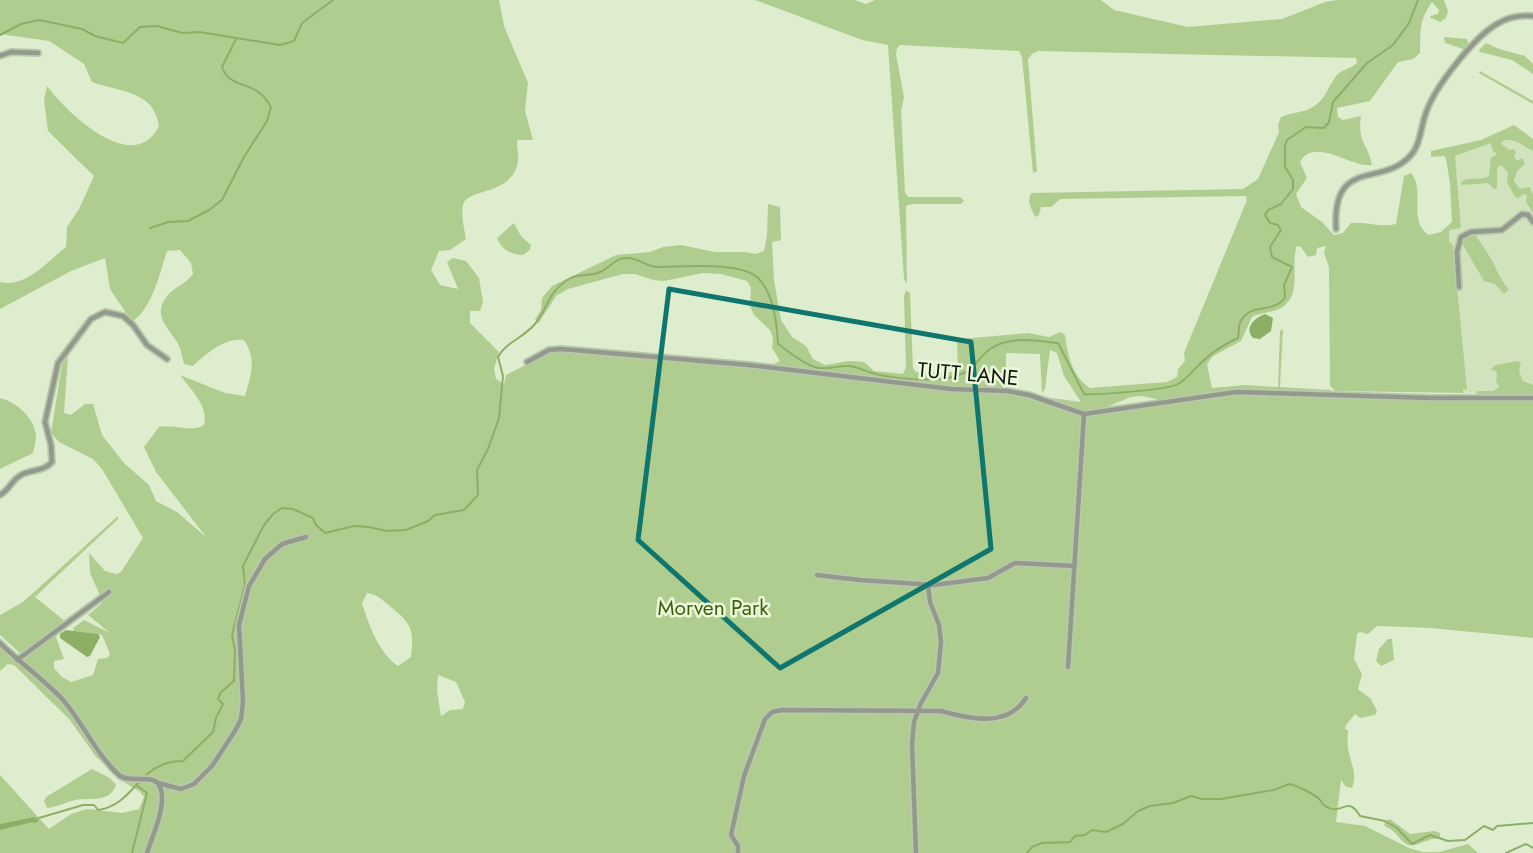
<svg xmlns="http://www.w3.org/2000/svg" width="1533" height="853" font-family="Jost,sans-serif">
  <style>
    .built { fill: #d1e3bd }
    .green { fill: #b0cd90; fill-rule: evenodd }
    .water { fill: #8daf65 }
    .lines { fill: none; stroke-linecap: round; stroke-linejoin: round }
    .stream { stroke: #8daf65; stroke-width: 2 }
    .minor-casing { stroke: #b9c7ab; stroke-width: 8 }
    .minor { stroke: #939a8d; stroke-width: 4.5 }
    .marked { fill: none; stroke: #0f766e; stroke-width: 5; stroke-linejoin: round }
    .labels { text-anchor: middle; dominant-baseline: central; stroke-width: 5; stroke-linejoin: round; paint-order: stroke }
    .street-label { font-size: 21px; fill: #13180d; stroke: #ebfadb }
    .park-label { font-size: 21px; fill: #405e0d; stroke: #ebfadb }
  </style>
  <rect width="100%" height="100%" fill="#deedce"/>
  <path class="built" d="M1508,134L1533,141V394L1463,393L1451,258L1441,232L1450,223L1460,222L1451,151Z"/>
  <path class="green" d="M0,0H499L504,26L528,83L525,111L533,140H517C517,147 519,156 518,162C511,197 468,187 463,205C461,216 464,228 466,239L450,250L439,251L431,270L440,285L458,289L447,262L453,258L466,261L479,278L483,302L480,311H470V323L499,352L494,369L496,379L504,384L506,375L553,351L749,365L774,364L780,361L772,348L773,338L770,330L754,315L750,306L751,288L747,281L721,274L703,273L664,281L653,280L635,274H623L568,289L556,296L538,324L535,319L541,310L542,298L552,286L616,255L650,252L663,247L681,245L715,252H745L756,254L764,251L767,235L768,204L780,207L781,240L772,242L774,280L781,320L792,337L806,346L813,359L825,365L849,361L864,362L874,371L903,374L906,367L904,296L906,290L910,293L913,368L916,372H955L958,367L957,343L960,339L1028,333L1049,337L1061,332L1065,335C1068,356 1072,376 1090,388L1167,382L1177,377L1178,369L1185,361L1184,353L1247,200L1246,196L1060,199L1051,207H1041L1039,215L1035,217C1031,208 1027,202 1031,193L1243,189L1258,179L1279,132L1278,125L1281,117C1291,112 1304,113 1313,107C1326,99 1328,86 1337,75C1342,69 1351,69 1357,63L1356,58L1038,51L1032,54L1028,59L1037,171L1033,173L1022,57L1019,51L900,45L897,48L896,54L904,97L901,111L905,192L908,197H960L964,201L961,204H912L906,206L907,284L904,279L888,45L862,40L755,0H855L866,4L875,0H1101L1114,10L1188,27L1282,19L1325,2L1337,0H1444L1448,11L1446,18L1440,22L1431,18L1430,16L1438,14L1439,10L1432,2C1418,22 1421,31 1420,53L1413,59L1398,62L1370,101L1337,108L1338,117L1343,120L1361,116C1357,143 1368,143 1372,165C1351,168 1314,136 1300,162L1307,178L1296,194L1301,207L1322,222L1334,235L1343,233L1351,223C1366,221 1380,228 1396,224L1404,176L1411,173C1426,191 1407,221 1429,235L1441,232L1452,222L1450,183L1446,159L1444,156L1431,157V151L1481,140L1514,125L1533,139V151C1522,146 1518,139 1504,140L1501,144L1510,150L1514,149L1516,153L1514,156L1517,161L1522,158L1525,164L1517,171L1514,181L1520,189L1530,187L1533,195V213L1526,202L1527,195L1523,194L1519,198L1515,197L1507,182L1508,172L1501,165L1497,168V188L1494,189L1488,183L1462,185L1461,182C1469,176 1481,181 1489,176L1491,158L1497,154L1492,150L1491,143L1455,156L1461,228L1449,230V242L1453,245L1467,390L1463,389V393L1335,391L1330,386L1329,267L1324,253L1326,246L1317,248L1316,255L1308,257L1301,247L1297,246C1290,264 1302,292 1284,306C1278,312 1262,312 1252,317L1241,341L1213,356L1207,364L1212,388L1245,385L1278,387L1280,331L1283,329L1280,387L1331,390L1332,397L1533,398V638L1431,628L1377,626L1368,634L1360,632L1357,634L1354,659L1362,674L1358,689L1371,699L1377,711L1375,715L1360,718L1355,714L1346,725L1345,729L1348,730C1348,736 1347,743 1348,748C1350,763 1358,773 1352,788L1346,787L1341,780L1336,822L1365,826L1409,848L1423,852H1439L1468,844L1478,853H0V775L49,829L71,814L87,809L122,813L139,809L144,797L139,791L127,784L96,757L70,720L14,665L8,664L0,671V645L10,654L21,658L23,656L0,635V615L23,602L118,516V519L35,597L66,622L65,627L56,637L64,659L54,661V668L62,677L71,682L93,675L98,659L107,658L110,654L102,635L74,631L73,628L84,620L110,633L88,615L102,603V600L90,573L89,553L105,571L116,574L121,572L143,538L102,469L93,459L59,442L51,433L62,364L68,357L64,413L71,415L85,404H93L102,435L124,463L149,485L156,501L177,512L206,537L156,472L144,447L159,427C176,424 188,433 204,425C209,406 190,389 180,375L225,393L245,396C251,375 257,359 244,340C225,337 207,353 193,366L184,364C182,356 181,349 177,342C168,327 152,316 167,296C174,287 186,284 193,274L191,263L180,250L167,251C159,275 153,307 132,322L110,289L105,258L71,271L0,309V282C26,288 47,262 66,247L67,227L79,209L94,176L48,131L44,100L47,86C67,113 134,177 159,126C154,90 119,92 92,82L84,64L49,41L0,34ZM1050,350L1057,353L1064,376L1081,402L1006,392V353L1040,354L1042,393L1045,389ZM1209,395L1208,399C1182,403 1133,412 1109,406L1131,397L1142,396L1165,401ZM367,593C379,595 382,600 391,607C412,624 414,630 411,657L398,666C378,652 369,625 362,603ZM438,675L456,682L465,702L463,709L450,710L441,716L437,691Z
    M1444,37L1467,39L1469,45L1463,49L1445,43Z
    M1486,43L1499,49L1525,56L1533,64V74L1512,60L1480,52L1479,50Z
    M1480,71L1533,101V104L1479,73Z
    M514,223L521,236L531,245L530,250L523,255C510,254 502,250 497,238Z
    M1473,235L1477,237C1480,243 1483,245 1486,251C1496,265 1498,277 1509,290L1504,294L1495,284L1484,281L1463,245V239Z
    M1518,361L1521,363L1519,371L1523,381L1533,385V396L1476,395L1477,391H1493L1499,387L1496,381L1497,372L1491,369L1496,365Z
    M0,398C16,402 34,417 36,435C36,441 34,448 33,453L0,469Z
    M1388,639H1392L1394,660L1381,666L1376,661L1379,649Z
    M92,769L110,778L116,785C109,804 90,797 75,800C66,802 57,807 47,808L44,801L46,797Z
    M1390,819L1410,834L1434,831L1440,833V839C1430,838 1426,842 1418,844C1404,849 1402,839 1394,832C1391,829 1387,828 1384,825L1385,821Z"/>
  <path class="water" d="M1265,314L1273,318L1271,331L1260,339L1253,338C1244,328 1254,318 1265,314Z
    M66,630L98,634L100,637L90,656L87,657L60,638V634Z
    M35,817L39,820L36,823L32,822L0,830V824Z"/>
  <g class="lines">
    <path class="stream" d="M0,35L21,24L39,20L82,29L95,36L123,43L140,27L157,26L182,33L199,32L280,45L294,41L302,23L333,0
      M150,228L168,222L188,221L209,210L222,200L244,157L267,121L271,107C267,100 262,93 255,90C241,82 228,84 222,67L236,39
      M39,818L83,805H94L98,810C137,804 137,761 183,761L213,732L216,718L223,704L218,699L221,692L234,681L235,650L232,635L245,585L243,566L264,525L273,514L282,508L293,509L313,518L316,525L325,533L354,526L369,527L387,531L406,530L428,521L435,515L464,510L478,495L477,470L488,449L499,418L503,376L498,357C506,342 523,338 534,325C549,309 545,294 569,279C579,273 590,277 600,272C610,268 616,257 628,258C639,258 648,268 659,267C683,267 740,261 758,278C773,293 777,323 778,344C789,352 802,363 815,367C825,371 835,366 846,366C856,365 863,371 872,373C891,379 933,382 952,377C977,371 974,361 990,349C1009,335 1037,341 1058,343L1084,394C1097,395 1168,390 1178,384C1187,379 1194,369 1202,362C1213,351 1225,344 1238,338C1239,333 1238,325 1241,321C1251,302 1273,314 1285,298L1284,285L1292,267L1272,257L1270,247L1281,230L1278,225L1270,223L1265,215L1268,210L1281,204L1293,189V180L1285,167V145L1287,140L1306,127L1324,128L1329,122L1333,102L1367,63L1393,45L1409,23L1418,0
      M132,853L147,793L136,785
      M1027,853L1032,847L1042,843L1070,842L1075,836L1085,835L1092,830L1106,832L1123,824L1138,811L1150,806L1173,803L1191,796L1202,799H1221L1274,790L1289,784C1296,785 1314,794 1319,799C1325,804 1319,803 1327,807C1343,816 1347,794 1360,816L1385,821L1397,828L1412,844L1430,835L1448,841L1465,840L1484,826L1493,830L1497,826L1533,823
      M1506,853L1526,844L1533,848"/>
    <defs>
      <path id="minor" d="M0,56L11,52L38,53
        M1336,229C1332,156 1383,188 1411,155C1421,144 1421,124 1427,110C1436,86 1474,37 1497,24C1508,17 1520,15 1533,16
        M1459,287L1457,252L1461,237L1471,232L1502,230L1522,214L1528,215L1533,222
        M527,362L549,350L561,349L749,365L951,389L1007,391L1029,395L1084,414L1236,392L1430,398H1533
        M0,495C9,490 12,480 21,475C32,469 43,472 52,462L51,445L45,422L58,363L91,319L105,312L123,316L133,325L147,345L167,359
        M817,575L860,580L934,585L988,578L1015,563L1075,566
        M0,643C20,663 45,680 64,701C84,725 96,754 119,775C129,784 152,773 159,785C169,802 152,836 147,853
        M17,660L109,592
        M1068,667L1084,414
        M158,783L181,789L194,784L212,766L235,731L241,719L243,702L239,625L249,586L265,559L282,544L306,537
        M738,853V846L731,835L744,776L765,719L772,712L782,710L941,711C970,719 1007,728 1026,698
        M916,853L912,744L914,722L921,703L938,673L941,642L939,625L930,602L928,584"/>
    </defs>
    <use href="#minor" class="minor-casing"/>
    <use href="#minor" class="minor"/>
  </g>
  <path class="marked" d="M669,289L971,342L991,549L780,668L638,540Z"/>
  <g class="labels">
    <g class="street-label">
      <text transform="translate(968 374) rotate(5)">TUTT LANE</text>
    </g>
    <g class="park-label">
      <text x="713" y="608">Morven Park</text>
    </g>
  </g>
</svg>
